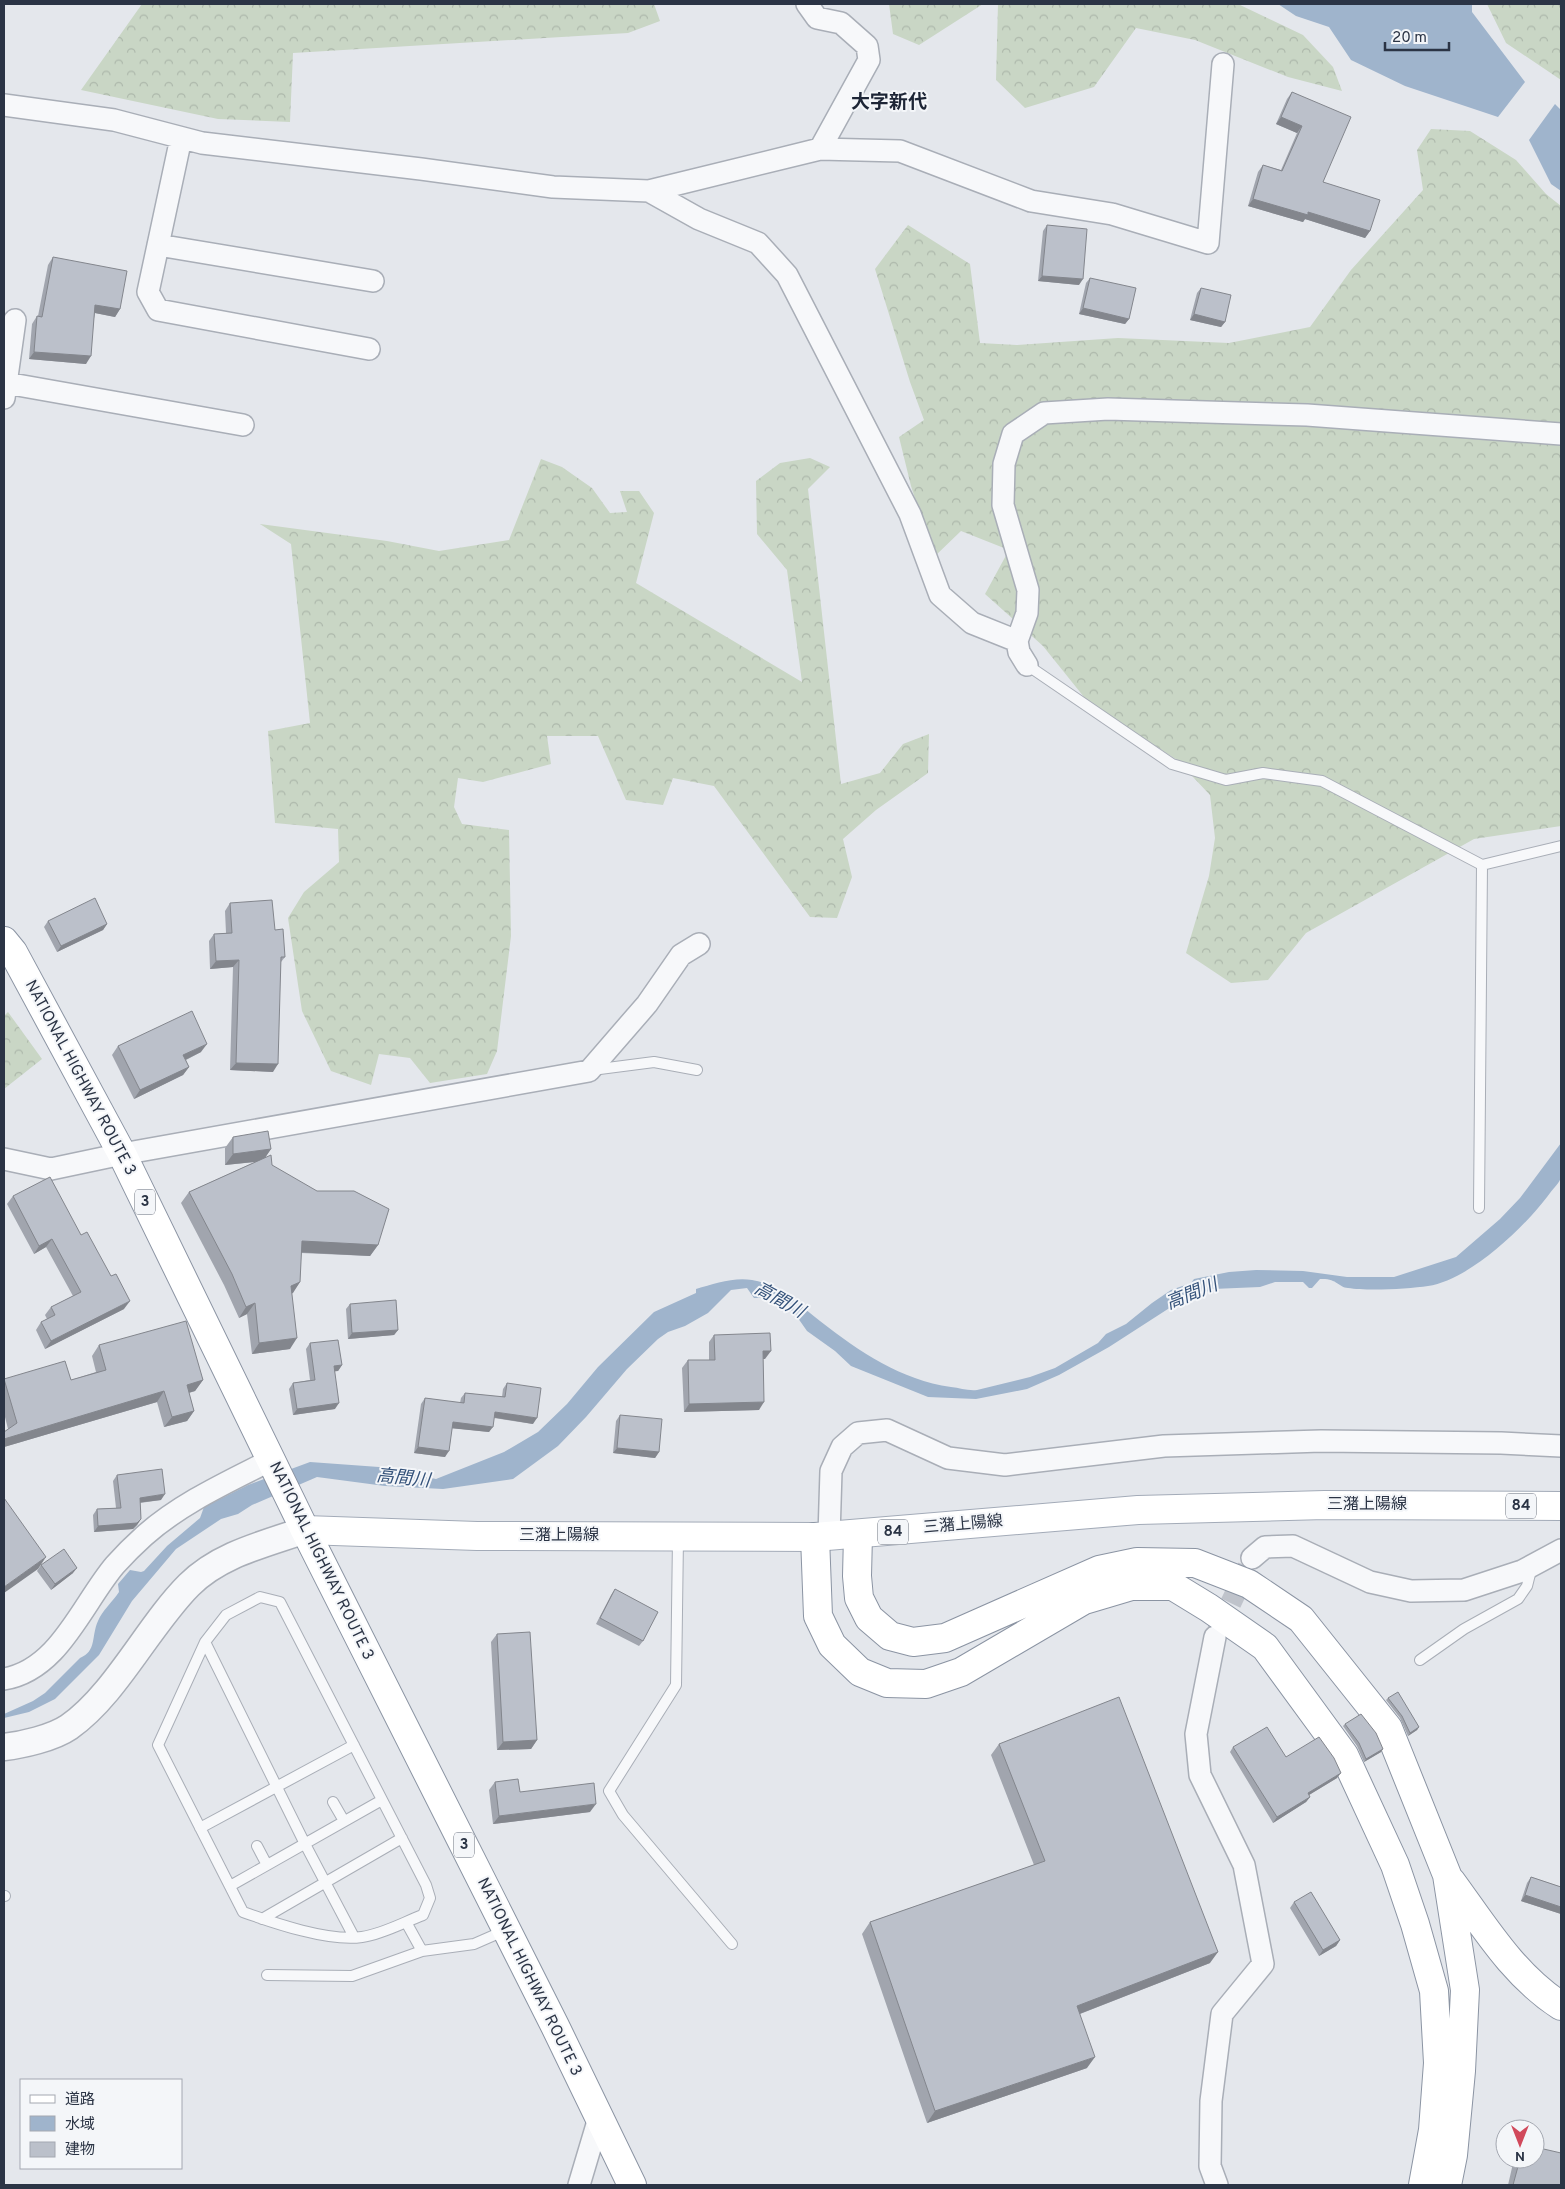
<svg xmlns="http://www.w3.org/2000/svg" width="1565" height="2189" font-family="Overpass,'Noto Sans JP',sans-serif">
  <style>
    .forest { fill: url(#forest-crowns) }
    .water { fill: #9fb4cc }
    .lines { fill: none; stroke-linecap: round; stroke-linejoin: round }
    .minor-tunnel { stroke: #bfc3cb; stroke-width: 21; stroke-dasharray: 21 11; stroke-linecap: butt }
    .service-casing { stroke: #a9aeb7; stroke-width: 12 }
    .minor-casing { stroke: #a9aeb7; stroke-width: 24 }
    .tertiary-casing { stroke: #a9aeb7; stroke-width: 29 }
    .primary-casing { stroke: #a3abb8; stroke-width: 30 }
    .trunk-casing { stroke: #8b94a3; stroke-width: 30 }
    .motorway-casing { stroke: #8b94a3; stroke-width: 30 }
    .service { stroke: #f7f8fa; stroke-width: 10 }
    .minor { stroke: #f7f8fa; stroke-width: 21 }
    .tertiary { stroke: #f7f8fa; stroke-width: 26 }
    .primary { stroke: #fff; stroke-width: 28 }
    .trunk { stroke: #fff; stroke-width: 28 }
    .motorway { stroke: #fff; stroke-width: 28 }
    .wall { fill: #a1a5ae }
    .shaded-wall { fill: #83868d }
    .building { fill: #bbc0ca; stroke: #83868d }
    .labels { text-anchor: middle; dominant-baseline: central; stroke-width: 4; stroke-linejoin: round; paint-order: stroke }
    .shield { fill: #f4f6f9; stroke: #676e7b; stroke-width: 1 }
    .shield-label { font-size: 15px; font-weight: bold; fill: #2b3445 }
    .street-label { font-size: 16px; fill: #2b3445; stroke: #f4f6f9 }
    .water-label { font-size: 18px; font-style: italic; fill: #34527a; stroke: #f4f6f9 }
    .quarter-label { font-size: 19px; font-weight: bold; fill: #1d2536; stroke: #f4f6f9 }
  </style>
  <defs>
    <pattern id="forest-crowns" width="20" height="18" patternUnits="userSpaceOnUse" patternTransform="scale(1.25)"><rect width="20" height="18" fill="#c9d6c5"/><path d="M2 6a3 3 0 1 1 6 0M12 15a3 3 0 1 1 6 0" fill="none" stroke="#adb8ab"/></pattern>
  </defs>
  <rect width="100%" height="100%" fill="#e4e7ec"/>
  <path class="forest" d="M142,4H654L660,21L628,33L293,53L290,122L218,119L81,90Z
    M889,4H983L919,45L893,34Z
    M998,4H1238L1303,35L1333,67L1342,91L1288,77L1195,40L1136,28L1094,87L1025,108L996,80Z
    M1487,4H1561V80L1506,43Z
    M1431,129L1470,131L1516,160L1546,194L1561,206V826L1474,839L1306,933L1268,980L1231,983L1186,953L1209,876L1215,838L1210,795L1177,760L1088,702L1043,646L985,594L1009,550L961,531L934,557L911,486L899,437L924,420L910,382L875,269L908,225L970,264L980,343L1017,345L1118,338L1229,343L1310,327L1351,270L1423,190L1417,150Z
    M810,458L830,467L808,489L841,784L880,773L903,744L929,734L928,773L876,810L843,839L852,877L837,918L810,917L714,786L673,778L663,805L626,800L598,736H547L551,764L483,782L458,778L454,807L462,824L509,830L511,936L497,1051L487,1074L430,1083L410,1058L379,1054L371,1085L331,1071L302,1011L288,918L304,892L339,862L338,829L275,823L268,731L310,723L291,544L260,524L387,541L439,551L509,540L541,459L562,467L592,488L610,513L627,512L620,491H639L654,513L636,583L802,682L787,570L757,534L756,481L780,463Z
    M8,1012L42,1059L4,1089V1016Z"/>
  <path class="water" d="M1278,4H1472V12L1525,82L1498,117L1405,86L1351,60L1329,27L1296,16Z
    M1555,104L1561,110V191L1551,184L1529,140Z
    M1561,1143C1561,1153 1564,1167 1561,1177C1560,1182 1554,1188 1550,1193C1526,1226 1470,1280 1428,1286C1409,1289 1367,1291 1348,1288C1338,1287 1337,1278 1320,1279L1312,1288H1309L1303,1282H1275L1260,1287L1213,1289L1171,1307L1109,1347L1059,1375L1027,1389L976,1399L928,1397L851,1366L835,1351L807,1331L793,1311L779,1306L766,1298H754L747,1288L731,1290L708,1313L685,1326L668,1332L658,1339L627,1369L586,1417L558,1446L513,1479L443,1489L385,1486L317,1477L252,1505L238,1514L221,1519L176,1549L132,1601L99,1655L55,1699L29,1712L4,1718V1714L33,1701L45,1693L80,1658C97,1651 91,1636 98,1621C102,1611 113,1601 119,1592L118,1584L130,1570L141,1572L144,1571L167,1546L200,1518L204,1507L248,1485L310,1462L379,1467L436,1479L504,1452L538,1432L567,1404L598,1367L654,1312L696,1293V1289C714,1284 733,1277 752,1280C778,1284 800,1305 820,1321C860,1352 901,1380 951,1387C960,1388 968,1391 977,1390L1030,1377L1055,1368L1098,1343L1106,1334L1126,1324L1152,1303L1171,1290L1191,1283L1194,1279L1229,1272L1256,1270L1303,1271L1347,1277H1394L1456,1257L1500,1219L1520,1198Z"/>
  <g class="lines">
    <path class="minor-tunnel" d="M1217,1632L1248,1567"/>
    <defs>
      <path id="service" d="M1027,665L1172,764L1226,780L1263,773L1322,781L1482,865L1561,846
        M592,1070L654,1062L697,1070
        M1479,1208L1482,865
        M678,1538L676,1685L609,1791L623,1815L732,1944
        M260,1597L280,1602L426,1885L430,1898L423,1915C404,1922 383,1934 362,1937C329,1942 274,1923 243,1912L158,1745L205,1642L226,1615Z
        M205,1642L305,1844L354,1937
        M1420,1660L1464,1629L1518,1599L1527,1586L1532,1566
        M333,1802L344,1821
        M200,1828L354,1745
        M257,1846L267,1865
        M230,1886L382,1800
        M4,1896H5
        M262,1919L402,1838
        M406,1922L422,1951
        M267,1975L352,1976L422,1951L474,1944L506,1930"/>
      <path id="minor" d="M807,4L817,18L841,23L867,46L869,60L820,149
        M4,105L114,120L202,143L421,169L553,187L649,191L699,219L758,243L787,275L910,514L940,595L972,623L1017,641
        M181,138L148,292L158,310L369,349
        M649,191L820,149L900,151L1031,201L1112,214L1208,243L1223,64
        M158,245L373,281
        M6,383L243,425
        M4,398L15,320
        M1027,665L1019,652L1017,641L1027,613L1028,590L1003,505L1004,464L1013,434L1044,413L1108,409L1307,415L1561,434
        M4,1159L51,1169L122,1154L589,1071L647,1004L681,955L699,944
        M829,1536L831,1471L842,1447L858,1433L887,1430L948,1458L1005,1465L1164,1446L1321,1441L1501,1443L1561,1446
        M1252,1558L1265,1547L1293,1546L1370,1582L1411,1591L1464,1590L1522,1571L1561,1550
        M1215,1637L1196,1734L1200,1775L1244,1865L1263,1964L1222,2014L1211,2101L1210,2166L1217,2185
        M4,1679C59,1670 82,1604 115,1565C124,1555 134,1545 144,1536C181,1503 228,1482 271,1460
        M579,2185L599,2118"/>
      <path id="tertiary" d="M4,1747C22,1745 53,1738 69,1727C116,1694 148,1626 189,1585C220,1554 265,1544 305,1530"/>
      <path id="primary" d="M305,1530L477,1536L815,1537L1138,1510L1325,1505L1561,1506"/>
      <path id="trunk" d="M4,941L13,952L122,1154L305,1530L555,2026L632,2185"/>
      <path id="motorway" d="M858,1535L857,1576L859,1598L869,1618L890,1636L913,1642L945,1638L1099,1570L1137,1562L1195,1563L1249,1584L1301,1619L1388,1728L1447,1875L1465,1990L1461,2071L1453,2155L1447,2185
        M815,1537L818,1616L832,1645L860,1672L887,1683L926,1684L961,1672L1084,1600L1131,1586H1173L1209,1608L1265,1647L1344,1755L1395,1865L1415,1924L1434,1991L1438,2063L1433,2130L1423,2185
        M1451,1881C1484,1926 1513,1975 1561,2006"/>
    </defs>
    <use href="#service" class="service-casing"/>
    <use href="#minor" class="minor-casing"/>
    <use href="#tertiary" class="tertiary-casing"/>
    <use href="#primary" class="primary-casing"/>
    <use href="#trunk" class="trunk-casing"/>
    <use href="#motorway" class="motorway-casing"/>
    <use href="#service" class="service"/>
    <use href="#minor" class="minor"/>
    <use href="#tertiary" class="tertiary"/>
    <use href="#primary" class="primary"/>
    <use href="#trunk" class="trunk"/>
    <use href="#motorway" class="motorway"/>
  </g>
  <path class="wall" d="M1292,92L1323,182L1370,231L1365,238L1305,219L1303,222L1248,206L1258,172L1263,165L1281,170L1297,133L1276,124L1287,99Z
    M1047,225L1079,285L1038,281L1043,231Z
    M53,257L120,309L115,317L95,313L86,364L29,359L32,324L37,316H38L48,265Z
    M1090,278L1129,319L1125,324L1079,314L1086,283Z
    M1201,288L1225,322L1221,327L1190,320L1197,293Z
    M230,903L275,930L285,957L281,962L273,1072L230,1070L233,967L210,969L209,941L214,934L226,933L225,911Z
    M48,921L107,924L103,930L57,952L44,927Z
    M118,1046L201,1052L186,1060L189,1067L183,1075L134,1099L112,1055Z
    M233,1137L271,1149L265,1157L272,1165L378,1245L370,1256L301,1253L300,1282L292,1293L290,1349L252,1354L247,1314L239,1318L224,1285L181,1203L189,1192L255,1162L225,1165V1148Z
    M13,1196L81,1235L124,1309L45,1349L36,1330L41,1322L47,1319L45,1315L51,1307L73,1296L46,1247L34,1254L7,1204Z
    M350,1304L398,1330L394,1335L348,1339L346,1309Z
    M714,1335L765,1359H763L759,1410L684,1412L682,1368L688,1360H709V1342Z
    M310,1343L342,1365L338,1371H335V1409L293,1415L289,1389L293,1383L310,1380L306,1349Z
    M99,1345L203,1380L195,1391L189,1393L194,1411L187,1421L164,1427L157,1402L4,1447V1432L8,1429L4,1413V1379L71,1380L96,1372L92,1356Z
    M507,1383L533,1424L494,1418L489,1432L452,1428L445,1457L414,1453L421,1404L425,1398L460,1403L461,1398L465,1393L502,1397L503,1389Z
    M620,1415L659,1452L655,1458L613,1453L616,1421Z
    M117,1475L161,1500L140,1503L141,1519L137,1525L133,1529L94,1532L93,1515L97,1509L116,1508L113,1481Z
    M41,1565L73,1573L51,1590L37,1571Z
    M615,1589L643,1641L639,1646L596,1624L611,1595Z
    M497,1634L537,1740L531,1749L497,1750L491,1642Z
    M1388,1698L1419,1727L1417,1730L1408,1736L1400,1718L1386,1700Z
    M1345,1724L1383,1749L1381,1752L1364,1762L1357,1746L1343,1726Z
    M999,1744L1210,1963L1080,2014L1087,2068L927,2123L862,1934L870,1922L1034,1865L991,1755Z
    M1233,1747L1286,1757L1337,1778L1309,1795L1310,1797L1306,1802L1273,1823L1230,1752Z
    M495,1782L520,1792L590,1812L493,1824L489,1790Z
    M1531,1877L1561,1887V1914L1521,1901L1527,1883Z
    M1294,1902L1340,1940L1336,1946L1319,1956L1290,1908Z
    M1514,2159H1535L1561,2185H1508Z"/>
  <path class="shaded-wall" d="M1281,117L1302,126L1297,133L1276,124Z
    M1253,199L1308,212L1370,231L1365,238L1305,219L1303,222L1248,206Z
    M1042,276L1083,279L1079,285L1038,281Z
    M95,305L120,309L115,317L90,312Z
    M1083,308L1129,319L1125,324L1079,314Z
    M1194,314L1225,322L1221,327L1190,320Z
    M34,352L91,356L86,364L29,359Z
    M107,924L103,930L57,952L61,946Z
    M239,960L233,967L210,969L216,961Z
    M207,1044L201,1052L177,1064L183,1055Z
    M236,1063L278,1064L273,1072L230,1070Z
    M189,1067L183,1075L134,1099L140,1090Z
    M271,1149L263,1161L225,1165L233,1154Z
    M52,1239L46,1247L34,1254L39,1246Z
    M302,1241L378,1245L370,1256L294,1252Z
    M300,1282L293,1293L283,1297L291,1286Z
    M130,1301L124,1309L45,1349L51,1341Z
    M255,1303L247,1314L239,1318L246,1307Z
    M398,1330L394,1335L348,1339L352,1333Z
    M297,1338L290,1349L252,1354L259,1343Z
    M763,1351H771L765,1359H757Z
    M342,1365L338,1371L330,1372L334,1366Z
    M203,1380L195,1391L180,1395L187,1385Z
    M164,1391L157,1402L4,1447V1439Z
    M764,1402L759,1410L684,1412L689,1404Z
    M339,1403L335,1409L293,1415L297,1409Z
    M194,1411L187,1421L164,1427L172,1417Z
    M495,1412L537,1418L533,1424L491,1417Z
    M453,1422L493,1427L489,1432L449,1428Z
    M418,1447L449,1451L445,1457L414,1453Z
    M617,1448L659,1452L655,1458L613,1453Z
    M165,1494L161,1500L136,1503L140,1498Z
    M141,1519L137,1525L133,1529L94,1532L98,1526Z
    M46,1557L38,1569L4,1593V1587Z
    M77,1568L73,1573L51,1590L55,1584Z
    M1419,1727L1417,1730L1408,1736L1410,1733Z
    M537,1740L531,1749L497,1750L503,1742Z
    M1383,1749L1381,1752L1364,1762L1366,1759Z
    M1341,1773L1337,1778L1304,1798L1308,1793Z
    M1310,1797L1306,1802L1273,1823L1277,1817Z
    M596,1804L590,1812L493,1824L499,1816Z
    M1525,1895L1561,1907V1914L1521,1901Z
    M1340,1940L1336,1946L1319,1956L1323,1950Z
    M1218,1952L1210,1963L1069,2018L1077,2006Z
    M1095,2057L1087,2068L927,2123L935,2111Z"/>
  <path class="building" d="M1292,92L1351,117L1323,182L1380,200L1370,231L1308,212V215L1253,199L1263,165L1282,171L1302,126L1281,117Z
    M1047,225L1087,229L1083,279L1042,276Z
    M53,257L127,271L120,309L95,305L91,356L34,352L37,316L42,317Z
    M1090,278L1136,288L1129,319L1083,308Z
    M1201,288L1231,295L1225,322L1194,314Z
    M95,898L107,924L61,946L48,921Z
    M272,900L275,930L283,929L285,957H281L278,1064L236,1063L239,960L216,961L214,934L232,933L230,903Z
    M192,1011L207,1044L183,1055L189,1067L140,1090L118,1046Z
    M268,1131L271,1149L233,1154V1137Z
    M271,1155L272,1165L317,1191H354L389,1209L378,1245L302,1241L300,1282L291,1286L297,1338L259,1343L255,1303L246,1307L232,1274L189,1192Z
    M50,1177L81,1235L87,1232L111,1276L116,1274L130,1301L51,1341L41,1322L55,1315L51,1307L81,1292L52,1239L39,1246L13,1196Z
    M396,1300L398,1330L352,1333L350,1304Z
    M186,1321L203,1380L187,1385L194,1411L172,1417L164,1391L4,1439V1432L17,1423L4,1379L65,1361L71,1380L106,1370L99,1345Z
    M770,1333L771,1351H763L764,1402L689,1404L688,1360H715L714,1335Z
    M338,1340L342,1365L334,1366L339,1403L297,1409L293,1383L315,1380L310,1343Z
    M507,1383L541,1388L537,1418L495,1412L493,1427L453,1422L449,1451L418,1447L425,1398L464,1403L465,1393L505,1397Z
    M620,1415L662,1419L659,1452L617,1448Z
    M162,1469L165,1494L140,1498L141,1519L137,1523L98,1526L97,1509L121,1508L117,1475Z
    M4,1498L46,1557L4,1587Z
    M64,1549L77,1568L55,1584L41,1565Z
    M615,1589L658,1612L643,1641L600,1618Z
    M530,1632L537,1740L503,1742L497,1634Z
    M1398,1692L1419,1727L1410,1733L1402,1716L1388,1698Z
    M1119,1697L1218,1952L1077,2006L1095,2057L935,2111L870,1922L1045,1861L999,1744Z
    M1361,1714L1376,1733L1383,1749L1366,1759L1359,1743L1345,1724Z
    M1267,1727L1286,1757L1319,1737L1334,1758L1341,1773L1308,1793L1310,1797L1277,1817L1233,1747Z
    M518,1779L520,1792L594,1783L596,1804L499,1816L495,1782Z
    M1531,1877L1561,1887V1907L1525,1895Z
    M1311,1892L1340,1940L1323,1950L1294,1902Z
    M1535,2147L1561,2153V2185H1513L1520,2159H1535Z"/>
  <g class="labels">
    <g class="shield">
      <rect x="135" y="1189.5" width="20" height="25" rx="4"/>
      <rect x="1506" y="1493.5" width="30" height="25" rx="4"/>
      <rect x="878" y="1519.5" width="30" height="25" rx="4"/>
      <rect x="454" y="1832.5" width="20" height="25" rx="4"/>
    </g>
    <g class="shield-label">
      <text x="145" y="1202">3</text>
      <text x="1521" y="1506">84</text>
      <text x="893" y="1532">84</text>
      <text x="464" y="1845">3</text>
    </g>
    <g class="street-label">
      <text transform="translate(80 1078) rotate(62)">NATIONAL HIGHWAY ROUTE 3</text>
      <text x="1367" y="1505">三潴上陽線</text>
      <text transform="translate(963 1525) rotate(-5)">三潴上陽線</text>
      <text x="559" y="1536">三潴上陽線</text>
      <text transform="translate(321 1561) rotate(64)">NATIONAL HIGHWAY ROUTE 3</text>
      <text transform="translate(529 1977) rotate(64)">NATIONAL HIGHWAY ROUTE 3</text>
    </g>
    <g class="water-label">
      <text transform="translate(1192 1295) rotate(-22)">高間川</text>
      <text transform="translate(779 1301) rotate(29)">高間川</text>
      <text transform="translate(403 1479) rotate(6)">高間川</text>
    </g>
    <g class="quarter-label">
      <text x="889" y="103">大字新代</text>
    </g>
  </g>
  <rect width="1565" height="2189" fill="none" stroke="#2b3445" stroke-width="10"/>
  <rect x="20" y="2079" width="162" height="90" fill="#f4f6f9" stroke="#a4a8b1"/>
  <rect x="30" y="2095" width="25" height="8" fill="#ffffff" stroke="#a4a8b1"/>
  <text x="65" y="2104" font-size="15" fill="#2b3445">道路</text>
  <rect x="30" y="2116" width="25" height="15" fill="#9fb4cc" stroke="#a4a8b1"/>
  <text x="65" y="2129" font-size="15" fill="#2b3445">水域</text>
  <rect x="30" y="2142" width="25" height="15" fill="#bbc0ca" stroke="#a4a8b1"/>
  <text x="65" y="2154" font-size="15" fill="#2b3445">建物</text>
  <g transform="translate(1520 2144) rotate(180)"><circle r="24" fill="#f4f6f9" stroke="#a4a8b1"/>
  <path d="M0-4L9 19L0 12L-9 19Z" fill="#d1495b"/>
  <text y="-8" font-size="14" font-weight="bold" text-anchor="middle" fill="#2b3445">N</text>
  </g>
  <path d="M1385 42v8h64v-8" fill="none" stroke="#2b3445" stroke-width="2.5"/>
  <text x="1392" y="42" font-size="15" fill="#2b3445" stroke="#f4f6f9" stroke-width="4" paint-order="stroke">20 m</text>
</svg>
